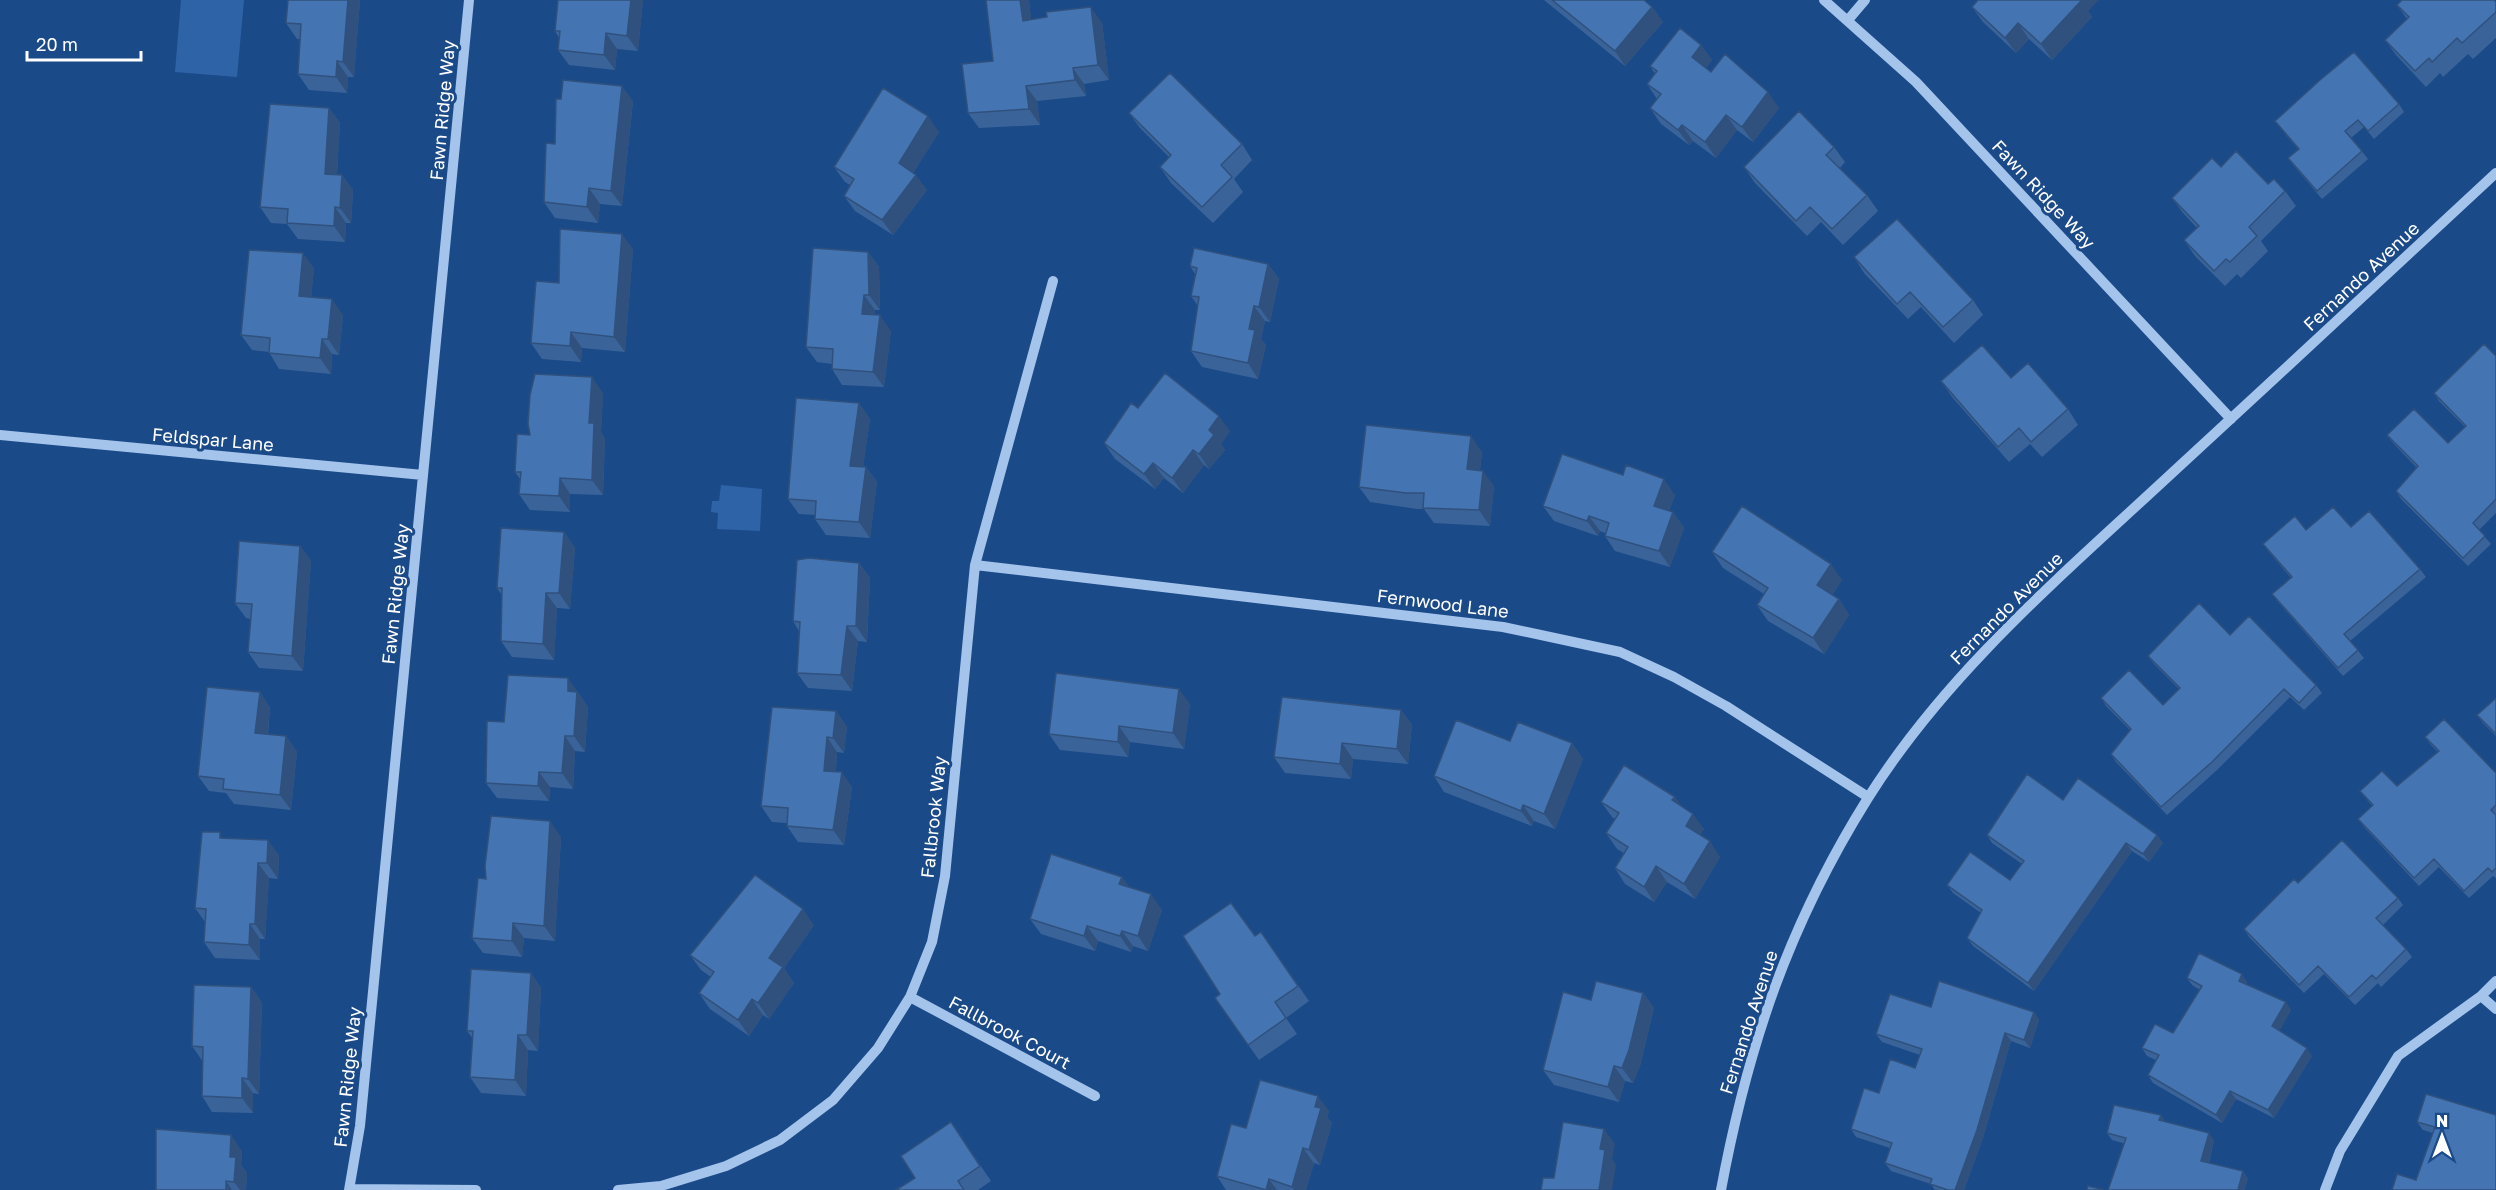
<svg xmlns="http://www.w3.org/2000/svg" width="2496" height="1190" font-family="'Golos Text',sans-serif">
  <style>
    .green { fill: #2e64a7 }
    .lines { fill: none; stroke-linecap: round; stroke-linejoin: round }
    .minor { stroke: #a4c4ec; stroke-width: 10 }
    .wall { fill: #3a6499 }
    .shaded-wall { fill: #30517d }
    .building { fill: #4474b2; stroke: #30517d; stroke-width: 1.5 }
    .labels { text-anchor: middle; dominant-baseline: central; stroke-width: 6; stroke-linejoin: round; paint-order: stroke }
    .street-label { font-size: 18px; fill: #fff; stroke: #1b4a89 }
  </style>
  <rect width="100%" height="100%" fill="#1b4a89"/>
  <path class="green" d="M181,0H244L237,77L175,72Z
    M721,485L762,489L760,531L717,529L718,513L711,512L712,501H719Z"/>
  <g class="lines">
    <path class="minor" d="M1824,0L1916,82L2231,419
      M1848,20L1865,0
      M0,435L423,475
      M975,565L1503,627L1620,652L1674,677L1726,706L1868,797
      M2481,996L2496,1009
      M910,997L1095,1096
      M350,1189L476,1190
      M349,1190L360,1126L469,0
      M618,1190L661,1186L726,1166L780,1140L833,1100L878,1048L910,997L932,942L945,876L975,565L1053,281
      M1721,1190C1748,1045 1789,924 1868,798C1944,677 2053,583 2158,486C2271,382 2383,278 2496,173
      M2325,1190L2340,1151L2398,1056L2481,996L2496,981"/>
  </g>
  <path class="wall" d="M288,0H360L354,77H348L347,93L309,90L298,74L300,39H297L286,23Z
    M558,0H643L638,51L617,49L615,70L569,65L558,50L559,38L555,31Z
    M986,0H1029L1031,19L1102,23L1109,80L1084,84L1086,96L1037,101L1040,125L979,128L968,113L993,61Z
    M1544,0H1644L1652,7L1663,22L1625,66Z
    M2496,2V38L2473,59L2468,54L2443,77L2440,73L2426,87L2396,55L2385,40L2407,19L2397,5Z
    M1972,7L2088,11L2092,17L2052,60L2029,39L2016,53L1983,22Z
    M1701,45L1712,60L1706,68L1711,72L1779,108L1753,142L1737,130L1716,158L1693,141L1689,145L1661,124L1650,108L1657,99L1647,84L1655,74L1650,66Z
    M633,101L622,206L600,204L598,223L555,218L544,202L555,144Z
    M2399,104L2404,112L2374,139L2364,127L2351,138L2368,159L2322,199L2294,166L2288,158L2298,149L2281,129L2275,121Z
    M329,108L340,123L337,174L342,175L353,190L351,223H346L345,242L298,239L287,224L271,223L260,207Z
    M1129,113L1242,144L1252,160L1234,179L1243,192L1213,223L1171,183L1160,167L1169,157L1140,128Z
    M939,132L913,173L927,190L893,235L855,211L844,196L850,185L845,182L834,167Z
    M1834,147L1845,162L1840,168L1867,195L1878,211L1843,245L1821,222L1807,236L1755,183L1744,167Z
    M2221,167L2285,191L2296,206L2261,241L2268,251L2241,278L2237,274L2225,286L2195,256L2184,240L2197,228L2183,213L2172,198Z
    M633,249L625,352L582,348L581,362L542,359L531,343L559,283Z
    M868,252L879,267L880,310H875L874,315L891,331L884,387L842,385L832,369V364L817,362L806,347Z
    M1854,257L1973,300L1983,315L1954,343L1921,307L1908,319L1864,273Z
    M1268,264L1279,279L1270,322L1265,321L1261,339L1266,345L1258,379L1202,367L1191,351L1198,306L1191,296L1195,274L1190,266Z
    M314,268L311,297L343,315L339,355L332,354L331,374L279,369L269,352L252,350L241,335Z
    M2496,356V513L2479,530L2491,544L2468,566L2401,499L2396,491L2417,468L2393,443L2387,435L2448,443L2465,427L2439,401L2434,393Z
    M2011,378L2068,409L2078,425L2042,457L2030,444L2009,462L1952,397L1941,381Z
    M603,393L601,432L605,439L603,495L570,494V512L530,510L519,494L520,479L515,472L530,435Z
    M859,403L870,419L863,467H866L877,482L870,538L826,535L815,519V515L799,514L788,499Z
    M1138,408L1230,431L1221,444L1225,450L1209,469L1204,465L1183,493L1164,478L1155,489L1115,459L1104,443Z
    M1482,452L1480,470L1494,486L1490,526L1434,523L1424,509H1417L1370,502L1359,487Z
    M1675,495L1669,511L1673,512L1684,528L1670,567L1615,551L1605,536V533L1600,531L1598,536L1554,521L1543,506Z
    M2351,527L2420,569L2426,577L2350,641L2364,658L2343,676L2278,602L2272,594L2291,578L2269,552L2263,544L2306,530Z
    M564,532L575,548L570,609L557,608L554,660L512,657L501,641L502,595L497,588Z
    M300,546L311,561L303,671L259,668L248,652L251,619L246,618L235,603Z
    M1712,552L1842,580L1832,595L1839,599L1849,615L1824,654L1768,621L1757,605L1764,594L1723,568Z
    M859,563L870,578L867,642L858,641L852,691L808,688L797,673L799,631L793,621Z
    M2230,635L2316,685L2322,693L2304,710L2290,697L2217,770L2167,815L2116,762L2111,754L2130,730L2106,706L2101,698L2163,705L2179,689L2154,664L2148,656Z
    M260,692L270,708L268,734L286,736L297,752L291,810L234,804L226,793L209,791L198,776Z
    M579,694L588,707L585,752L575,751L573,789L550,787L549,801L497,798L486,783L504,722Z
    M2496,698V736L2483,723L2477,715Z
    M1190,704L1184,749L1130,742L1128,757L1060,750L1049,734Z
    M1401,710L1412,725L1408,764L1353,759L1351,779L1285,773L1274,757Z
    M836,711L847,727L844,753L837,752L836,771L852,787L844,845L798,842L787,826V823L772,822L761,806Z
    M2425,737L2496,773V878L2493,876L2469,898L2439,867L2419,886L2364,827L2358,819L2372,806L2360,791L2397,786L2438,752L2431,745Z
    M1510,741L1572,743L1583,759L1555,829L1534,821L1532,826L1444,792L1434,776Z
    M2063,800L2157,835L2163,843L2149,862L2132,851L2034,991L1973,946L1967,938L1981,913L1953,893L1947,885L2010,880L2022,864L1992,843L1987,835Z
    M1601,802L1681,806L1704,829L1700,835L1720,857L1695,899L1667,882L1654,902L1625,884L1615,868L1624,853L1617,849L1606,833L1615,819L1612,817Z
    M561,837L555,941L524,938L522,957L483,953L472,938L486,879Z
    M224,838L279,855L278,879L269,878L265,939H260V960L215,958L204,942L205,922L195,908Z
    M1122,877L1129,887L1162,910L1148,951L1133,946L1131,952L1098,941L1095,951L1041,934L1030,919Z
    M2298,883L2398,898L2403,905L2383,925L2406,949L2412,957L2381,987L2378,983L2355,1005L2324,974L2304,993L2249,937L2244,929Z
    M814,925L784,968L794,983L769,1019L763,1015L749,1036L710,1009L699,993L711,977L701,970L690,955Z
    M1261,932L1309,1001L1286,1018L1297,1034L1259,1060L1215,998L1220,994L1255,936Z
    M531,973L541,988L538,1051L528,1050L526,1096L481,1093L470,1077L473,1039L467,1031Z
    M2187,978L2247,982V984L2291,1010L2279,1031L2312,1056L2274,1118L2236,1099L2222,1123L2153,1083L2148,1075L2156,1060L2147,1056L2142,1048L2173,1033L2200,990L2192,985Z
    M251,987L262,1003L259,1094L253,1093V1113L212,1112L202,1096L203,1062L192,1046Z
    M1643,993L1654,1008L1640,1066L1633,1083L1625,1081L1619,1102L1554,1085L1543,1070L1591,1000Z
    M1931,1007L2034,1012L2039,1020L2030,1048L2011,1041L1983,1138L1964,1190H1935L1931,1184L1891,1171L1885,1163L1890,1148L1856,1137L1851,1129L1879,1093L1915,1068L1920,1055L1882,1042L1876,1034Z
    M2426,1094L2496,1190H2392L2416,1180L2433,1133L2423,1130L2417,1122Z
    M1329,1111L1327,1117L1332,1123L1320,1165L1314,1163L1306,1190H1226L1217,1176L1246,1128Z
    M2165,1121L2214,1140L2209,1163L2243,1171L2248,1179L2112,1140L2107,1133Z
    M951,1122L991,1181L978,1190H896L915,1178Z
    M242,1151L241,1165L247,1173L246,1190H156Z"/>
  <path class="shaded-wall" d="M348,0H360L354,77L343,62Z
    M631,0H643L638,51L627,36Z
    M1020,0H1029L1033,36L1023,21Z
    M2078,0H2099L2088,11L2092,17L2052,60L2041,44Z
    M1091,7L1102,23L1109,80L1098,65Z
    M1652,7L1663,22L1625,66L1615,51Z
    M2018,23L2029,39L2016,53L2005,38Z
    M606,33L617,49L615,70L604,55Z
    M1701,45L1712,60L1702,73L1692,57Z
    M337,61L348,77L347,93L336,77Z
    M1073,68L1084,84L1086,96L1075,80Z
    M622,86L633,101L622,206L611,191Z
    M1026,86L1037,101L1040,125L1029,109Z
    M1768,92L1779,108L1753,142L1742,127Z
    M329,108L340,123L336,189L325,174Z
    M1726,115L1737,130L1716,158L1705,142Z
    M928,116L939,132L909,179L899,163Z
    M1682,125L1693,141L1689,145L1678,130Z
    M342,175L353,190L351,223L340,208Z
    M916,175L927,190L893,235L882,220Z
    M589,188L600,204L598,223L587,207Z
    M335,207L346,223L345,242L334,226Z
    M622,234L633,249L625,352L614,337Z
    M868,252L879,267L880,310L869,295Z
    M303,253L314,268L310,312L299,296Z
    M1268,264L1279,279L1270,322L1259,307Z
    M864,295L875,310L873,329L862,314Z
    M332,299L343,315L339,355L328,339Z
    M1254,306L1265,321L1261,339L1266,345L1258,379L1248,363L1249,329Z
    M880,315L891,331L884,387L873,372Z
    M571,332L582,348L581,362L570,346Z
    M322,339L332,354L331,374L320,358Z
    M592,377L603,393L601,432L605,439L603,495L592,480L589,423Z
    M859,403L870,419L861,481L850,466Z
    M1219,416L1230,431L1221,444L1225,450L1209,469L1199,454L1209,430Z
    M1471,436L1482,452L1478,484L1467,469Z
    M1193,450L1204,465L1183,493L1172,478Z
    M1153,463L1164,478L1155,489L1144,474Z
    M866,467L877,482L870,538L859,522Z
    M1483,471L1494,486L1490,526L1479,510Z
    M560,478L570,494V512L559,496Z
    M1664,479L1675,495L1665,521L1654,506Z
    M1673,512L1684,528L1670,567L1659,551Z
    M1589,516L1600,531L1598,536L1587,521Z
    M564,532L575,548L570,609L559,593Z
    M300,546L311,561L303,671L292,656Z
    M859,563L870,578L867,642L856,626Z
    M1831,564L1842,580L1828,601L1817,585Z
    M546,593L557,608L554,660L543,644Z
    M1839,599L1849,615L1824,654L1813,638Z
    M847,626L858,641L852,691L841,675Z
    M568,678L588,707L585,752L574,736L568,691Z
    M1179,689L1190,704L1184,749L1173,733Z
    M260,692L270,708L266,749L255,733Z
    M1401,710L1412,725L1408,764L1397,749Z
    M836,711L847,727L844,753L833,738Z
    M1119,726L1130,742L1128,757L1118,742Z
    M286,736L297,752L291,810L280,795Z
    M565,736L575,751L573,789L562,773Z
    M827,737L837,752L835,786L824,771Z
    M1342,743L1353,759L1351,779L1340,764Z
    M1572,743L1583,759L1555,829L1544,814Z
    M539,772L550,787L549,801L538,786Z
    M842,772L852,787L844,845L833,830Z
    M1675,797L1686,812L1672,800Z
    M1523,805L1534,821L1532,826L1521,811Z
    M1693,814L1704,829L1696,842L1686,826Z
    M550,821L561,837L555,941L544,926Z
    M2157,835L2163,843L2149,862L2143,854Z
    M268,840L279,855L278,879L267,863Z
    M1710,841L1720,857L1695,899L1684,884Z
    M2126,843L2132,851L2034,991L2028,983Z
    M258,863L269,878L265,939L255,924Z
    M1656,866L1667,882L1654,902L1644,887Z
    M1122,877L1133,892L1119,884Z
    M1151,894L1162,910L1148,951L1138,936Z
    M803,909L814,925L784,968L794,983L769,1019L758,1003L769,958Z
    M513,923L524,938L522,957L512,941Z
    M250,924L260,939V960L249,945Z
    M1087,926L1098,941L1095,951L1084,936Z
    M1122,931L1133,946L1131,952L1120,936Z
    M531,973L541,988L538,1051L527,1035Z
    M2242,974L2247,982L2245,989L2239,981Z
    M251,987L262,1003L259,1094L248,1079Z
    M1643,993L1654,1008L1640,1066L1633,1083L1622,1068Z
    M752,999L763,1015L749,1036L738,1020Z
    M2286,1002L2291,1010L2278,1034L2272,1026Z
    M2034,1012L2039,1020L2030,1048L2024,1040Z
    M2005,1033L2011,1041L1983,1138L1964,1190H1955Z
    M518,1035L528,1050L526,1096L515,1080Z
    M2307,1048L2312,1056L2274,1118L2268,1110Z
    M1614,1066L1625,1081L1619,1102L1608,1087Z
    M242,1078L253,1093V1113L242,1098Z
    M2230,1091L2236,1099L2222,1123L2216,1115Z
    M1318,1096L1329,1111L1327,1117L1332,1123L1320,1165L1309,1150L1315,1107Z
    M2161,1115L2166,1123L2159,1120Z
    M1604,1129L1615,1144L1612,1159L1616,1165L1612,1190H1599L1600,1149Z
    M2209,1133L2214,1140L2207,1169L2201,1161Z
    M231,1135L242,1151L241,1165L247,1173L246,1190H240L234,1182L230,1157Z
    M1303,1148L1314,1163L1306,1190H1294L1292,1187Z
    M2243,1171L2248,1179L2245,1190H2238Z
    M1269,1179L1277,1190H1266Z
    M226,1181L232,1190H226Z"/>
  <path class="building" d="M288,0H348L343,62L337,61L336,77L298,74L301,24L286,23Z
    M558,0H631L627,36L606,33L604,55L558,50L560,31H555Z
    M986,0H1020L1023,21L1047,17L1046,12L1091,7L1098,65L1073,68L1075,80L1026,86L1029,109L968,113L962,64L993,61Z
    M1552,0H1644L1652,7L1615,51Z
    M1978,0H2080L2081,1L2041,44L2018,23L2005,38L1972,7Z
    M2402,0H2494L2496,2V12L2462,43L2457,38L2432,62L2429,58L2415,71L2385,40L2409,17L2397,5Z
    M1680,28L1701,45L1692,57L1711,72L1725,54L1768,92L1742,127L1726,115L1705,142L1682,125L1678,130L1650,108L1661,94L1647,84L1657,71L1650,66Z
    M2354,52L2399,104L2368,131L2358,120L2345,131L2362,151L2317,191L2288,158L2299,149L2275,121L2320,80Z
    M1170,73L1242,144L1221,165L1232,177L1202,207L1160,167L1171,155L1129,113Z
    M563,80L622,86L611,191L589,188L587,207L544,202L546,143L555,144L556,99H561Z
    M883,88L928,116L899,163L916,175L882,220L844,196L854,179L834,167Z
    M270,104L329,108L325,174L342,175L340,208L335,207L334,226L287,223L288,209L260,207Z
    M1799,111L1834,147L1826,155L1867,195L1832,229L1810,207L1796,221L1744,167Z
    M2236,151L2268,184L2274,179L2285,191L2249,227L2257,236L2230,262L2226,259L2214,271L2184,240L2199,226L2172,198L2212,158L2221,167Z
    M1897,219L1973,300L1943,327L1910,292L1897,304L1854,257Z
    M560,229L622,234L614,337L571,332L570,346L531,343L536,281L559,283Z
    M813,248L868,252L869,295H864L862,314L880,315L873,372L832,369L833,349L806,347Z
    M1194,248L1268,264L1259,307L1254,306L1249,329L1255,330L1248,363L1191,351L1199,297L1191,296L1197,268L1190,266Z
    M249,250L303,253L299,296L332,299L328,339H322L320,358L269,353L270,338L241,335Z
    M2484,344L2496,356V499L2473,523L2485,536L2463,558L2396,491L2418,466L2387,435L2414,409L2448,443L2466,426L2434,393Z
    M1982,345L2011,378L2028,363L2068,409L2031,442L2019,428L1998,447L1941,381Z
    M1165,373L1219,416L1209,430L1214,435L1199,454L1193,450L1172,478L1153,463L1144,474L1104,443L1131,403L1138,408Z
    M535,374L592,377L589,423H594L592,480L560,478L559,496L519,494L521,472H515L517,434L530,435L528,424L530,395Z
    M796,398L859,403L850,466L866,467L859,522L815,519L816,501L788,499Z
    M1366,425L1471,436L1467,469L1483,471L1479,510L1423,508L1424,493H1406L1359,487Z
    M1562,454L1623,475L1626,465L1664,479L1654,506L1673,512L1659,551L1605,536L1609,523L1589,516L1587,521L1543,506Z
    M1742,506L1831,564L1817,585L1839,599L1813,638L1757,605L1768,588L1712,552Z
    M2333,507L2351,527L2369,511L2420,569L2344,634L2358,650L2338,668L2272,594L2292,577L2263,544L2295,516L2306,530Z
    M501,528L564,532L559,593H546L543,644L501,641L502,588H497Z
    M239,541L300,546L292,656L248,652L252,604L235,603Z
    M809,558L859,563L856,626H847L841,675L797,673L800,622L793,621L797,560Z
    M2199,603L2230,635L2249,616L2316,685L2299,703L2284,689L2212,762L2161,807L2111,754L2131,729L2101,698L2129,670L2163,705L2180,688L2148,656Z
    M1056,673L1179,689L1173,733L1119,726L1118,742L1049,734Z
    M508,675L568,678V691L577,692L574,736H565L562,773L539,772L538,786L486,783L487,721L504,722Z
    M207,687L260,692L255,733L286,736L280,795L223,789L224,779L198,776Z
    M1282,697L1401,710L1397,749L1342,743L1340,764L1274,757Z
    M2496,698V734L2477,715Z
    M772,707L836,711L833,738L827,737L824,771L842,772L833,830L787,826L788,808L761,806Z
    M2444,719L2496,773V805L2491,810L2496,815V868L2492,872L2488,868L2464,891L2434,859L2414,878L2358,819L2373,805L2360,791L2382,771L2397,786L2439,751L2425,737Z
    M1456,720L1510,741L1518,722L1572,743L1544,814L1523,805L1521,811L1434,776Z
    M1624,765L1675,797L1672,800L1693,814L1686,826L1710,841L1684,884L1656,866L1644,887L1615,868L1628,847L1606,833L1619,813L1601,802Z
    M2027,774L2063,800L2078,778L2157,835L2143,854L2126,843L2028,983L1967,938L1982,910L1947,885L1970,852L2010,880L2024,861L1987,835Z
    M491,816L550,821L544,926L513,923L512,941L472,938L478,878L486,879L485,866Z
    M202,832H220V838L268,840L267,863H258L255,924H250L249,945L204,942L206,909L195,908Z
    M2342,840L2398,898L2376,918L2406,949L2376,979L2372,975L2349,997L2318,966L2299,985L2244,929L2294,879L2298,883Z
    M1051,854L1122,877L1119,884L1151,894L1138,936L1122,931L1120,936L1087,926L1084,936L1030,919Z
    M755,875L803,909L769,958L783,967L758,1003L752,999L738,1020L699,993L714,972L690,955Z
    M1231,903L1255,936L1261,932L1298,986L1275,1002L1286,1018L1248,1045L1215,998L1220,994L1183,936Z
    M2199,953L2242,974L2239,981L2286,1002L2272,1026L2307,1048L2268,1110L2230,1091L2216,1115L2148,1075L2159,1055L2142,1048L2155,1024L2173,1033L2202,986L2187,978Z
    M471,969L531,973L527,1035H518L515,1080L470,1077L473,1031H467Z
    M1596,981L1643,993L1629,1050L1622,1068L1614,1066L1608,1087L1543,1070L1563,992L1591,1000Z
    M1939,981L2034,1012L2024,1040L2005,1033L1977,1130L1955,1190H1948L1930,1184L1932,1179L1885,1163L1892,1143L1851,1129L1864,1088L1879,1093L1890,1059L1915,1068L1922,1049L1876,1034L1890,994L1931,1007Z
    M194,985L251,987L248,1079L242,1078V1098L202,1096L203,1047L192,1046Z
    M1260,1080L1318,1096L1315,1107L1321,1108L1309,1150L1303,1148L1292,1187L1269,1179L1266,1190L1217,1176L1231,1124L1246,1128Z
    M2426,1094L2496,1115V1190H2392L2397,1174L2416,1180L2435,1127L2417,1122Z
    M2114,1105L2161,1115L2159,1120L2209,1133L2201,1161L2243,1171L2238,1190H2108L2126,1138L2107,1133Z
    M951,1122L980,1166L958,1181L964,1190H896L915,1178L901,1156Z
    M1563,1122L1604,1129L1600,1149L1605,1150L1599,1190H1541L1543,1178H1554Z
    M156,1129L231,1135L230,1157H236L234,1182L226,1181V1190H156Z
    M2088,1186L2104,1190H2087Z"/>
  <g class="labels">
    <g class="street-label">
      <text transform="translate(442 110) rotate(-85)">Fawn Ridge Way</text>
      <text transform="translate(2044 194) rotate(47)">Fawn Ridge Way</text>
      <text transform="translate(2361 276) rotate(-43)">Fernando Avenue</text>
      <text transform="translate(213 439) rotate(5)">Feldspar Lane</text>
      <text transform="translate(395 594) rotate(-84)">Fawn Ridge Way</text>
      <text transform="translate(1443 603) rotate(7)">Fernwood Lane</text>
      <text transform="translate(2006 608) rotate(-45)">Fernando Avenue</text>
      <text transform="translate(933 817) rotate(-84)">Fallbrook Way</text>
      <text transform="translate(1748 1022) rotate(-72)">Fernando Avenue</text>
      <text transform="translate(1010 1032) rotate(28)">Fallbrook Court</text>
      <text transform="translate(347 1077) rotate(-84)">Fawn Ridge Way</text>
    </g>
  </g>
  <g transform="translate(2442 1136)" stroke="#1b4a89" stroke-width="4.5" paint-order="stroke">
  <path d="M0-4.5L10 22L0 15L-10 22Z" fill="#ffffff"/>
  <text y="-9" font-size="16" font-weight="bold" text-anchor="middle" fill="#ffffff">N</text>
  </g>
  <path d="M27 51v9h114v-9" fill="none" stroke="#ffffff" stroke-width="3"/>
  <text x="36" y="51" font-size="18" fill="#ffffff" stroke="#1b4a89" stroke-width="4.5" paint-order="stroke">20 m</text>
</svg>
